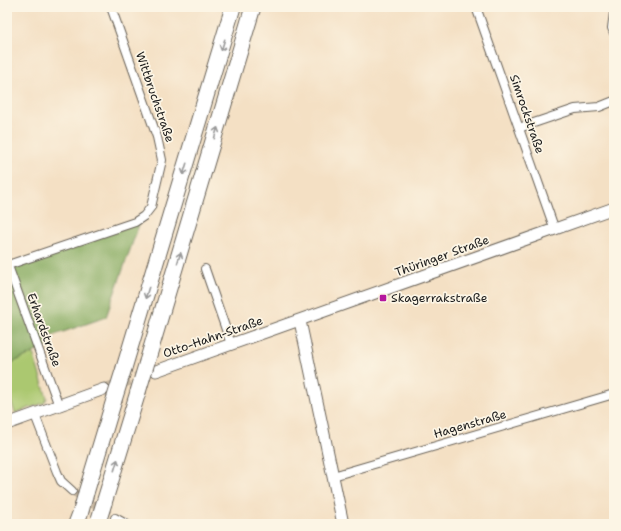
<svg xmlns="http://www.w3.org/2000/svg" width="621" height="531" font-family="'Shantell Sans',sans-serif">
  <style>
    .green { fill: #abc86f; stroke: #647246 }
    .forest { fill: #88ac62; stroke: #52643f }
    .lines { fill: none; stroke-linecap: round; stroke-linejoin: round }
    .street-tunnel { stroke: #c9b9a2; stroke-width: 8; stroke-dasharray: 8 4; stroke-linecap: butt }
    .secondary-tunnel { stroke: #c9b9a2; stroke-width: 11; stroke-dasharray: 11 5.5; stroke-linecap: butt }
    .street-casing { stroke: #686157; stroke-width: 10 }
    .secondary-casing { stroke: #686157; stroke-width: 13 }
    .highway-casing { stroke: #686157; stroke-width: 17 }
    .street { stroke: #fff; stroke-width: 8 }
    .secondary { stroke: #fff; stroke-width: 11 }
    .highway { stroke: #fff; stroke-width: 15 }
    .highway-bridge-casing { stroke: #686157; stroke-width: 17; stroke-linecap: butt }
    .highway-bridge { stroke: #fff; stroke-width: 15 }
    .oneway { stroke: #999 }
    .poi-dot { fill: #b5179e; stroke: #fcf5e5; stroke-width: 1.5 }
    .labels { text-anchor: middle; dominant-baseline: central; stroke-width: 3.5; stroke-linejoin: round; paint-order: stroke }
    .street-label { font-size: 12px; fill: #1c1c1c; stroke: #fcf5e5 }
    .poi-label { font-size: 12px; fill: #1c1c1c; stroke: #fcf5e5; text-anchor: start }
  </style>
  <rect width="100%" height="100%" fill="#fcf5e5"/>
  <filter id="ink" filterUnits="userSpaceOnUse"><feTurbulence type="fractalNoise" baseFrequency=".025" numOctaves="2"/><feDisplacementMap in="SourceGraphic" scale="8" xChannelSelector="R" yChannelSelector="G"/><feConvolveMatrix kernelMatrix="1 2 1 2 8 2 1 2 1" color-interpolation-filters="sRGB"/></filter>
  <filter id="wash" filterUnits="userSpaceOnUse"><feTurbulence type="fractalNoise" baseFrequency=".012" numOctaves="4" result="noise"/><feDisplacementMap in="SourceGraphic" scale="16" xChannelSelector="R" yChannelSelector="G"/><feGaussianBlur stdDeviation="0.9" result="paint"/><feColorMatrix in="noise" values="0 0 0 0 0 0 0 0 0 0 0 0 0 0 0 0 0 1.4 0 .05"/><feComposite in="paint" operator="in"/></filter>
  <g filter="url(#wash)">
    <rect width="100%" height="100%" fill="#f4e0c4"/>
    <path class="green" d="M33,353L47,398L44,403L15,413L7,389V365Z"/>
    <path class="forest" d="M140,222L106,317L46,338L48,346L7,365V268Z"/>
  </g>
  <g filter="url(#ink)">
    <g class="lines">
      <path class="street-tunnel" d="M72,491L115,518"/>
      <path class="secondary-tunnel" d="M104,389L147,374"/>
      <defs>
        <path id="street" d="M476,7L555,230
          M614,13L612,28L614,33
          M519,128L575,109L599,107L614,101
          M7,263L59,406
          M8,265L135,222L144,216L151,207L162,160L157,137L111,7
          M205,269L231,344
          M35,415L57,472L61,481L72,491
          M333,476L614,394
          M115,518L126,524"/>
        <path id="secondary" d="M300,321L343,524
          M156,371L614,208
          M7,424L104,389"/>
        <path id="highway" d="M147,362L253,7
          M124,368L233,7
          M86,493L114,400
          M104,503L138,392
          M76,524L81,511"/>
      </defs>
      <use href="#street" class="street-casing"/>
      <use href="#secondary" class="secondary-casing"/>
      <use href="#highway" class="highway-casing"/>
      <use href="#street" class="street"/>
      <use href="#secondary" class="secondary"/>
      <use href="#highway" class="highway"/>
      <defs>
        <path id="highway-bridge" d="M138,392L147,362
          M114,400L124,368
          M81,511L86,493
          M99,519L104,503"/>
      </defs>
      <use href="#highway-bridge" class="highway-bridge-casing"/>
      <use href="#highway-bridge" class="highway-bridge"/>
    </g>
    <defs><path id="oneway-shaft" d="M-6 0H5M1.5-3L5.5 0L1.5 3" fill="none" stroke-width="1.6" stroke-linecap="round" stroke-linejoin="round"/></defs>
    <g class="oneway">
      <use href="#oneway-shaft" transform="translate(223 45) rotate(107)"/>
      <use href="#oneway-shaft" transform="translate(216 133) rotate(-73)"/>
      <use href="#oneway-shaft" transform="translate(185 169) rotate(107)"/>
      <use href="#oneway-shaft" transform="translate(179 258) rotate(-73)"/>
      <use href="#oneway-shaft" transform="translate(147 293) rotate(107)"/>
      <use href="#oneway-shaft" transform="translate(116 465) rotate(-73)"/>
    </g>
  </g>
  <rect class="poi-dot" x="379" y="294" width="8" height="8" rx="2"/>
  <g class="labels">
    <g class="street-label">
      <text transform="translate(155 97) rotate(71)">Wittbruchstraße</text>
      <text transform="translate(527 114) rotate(71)">Simrockstraße</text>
      <text transform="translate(442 256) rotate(-20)">Thüringer Straße</text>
      <text transform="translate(44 330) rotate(70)">Erhardstraße</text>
      <text transform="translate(213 337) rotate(-19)">Otto-Hahn-Straße</text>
      <text transform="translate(470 424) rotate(-16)">Hagenstraße</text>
    </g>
    <g class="poi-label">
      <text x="391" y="298">Skagerrakstraße</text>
    </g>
  </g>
  <rect width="621" height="531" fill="none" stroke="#fcf5e5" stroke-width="24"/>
</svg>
